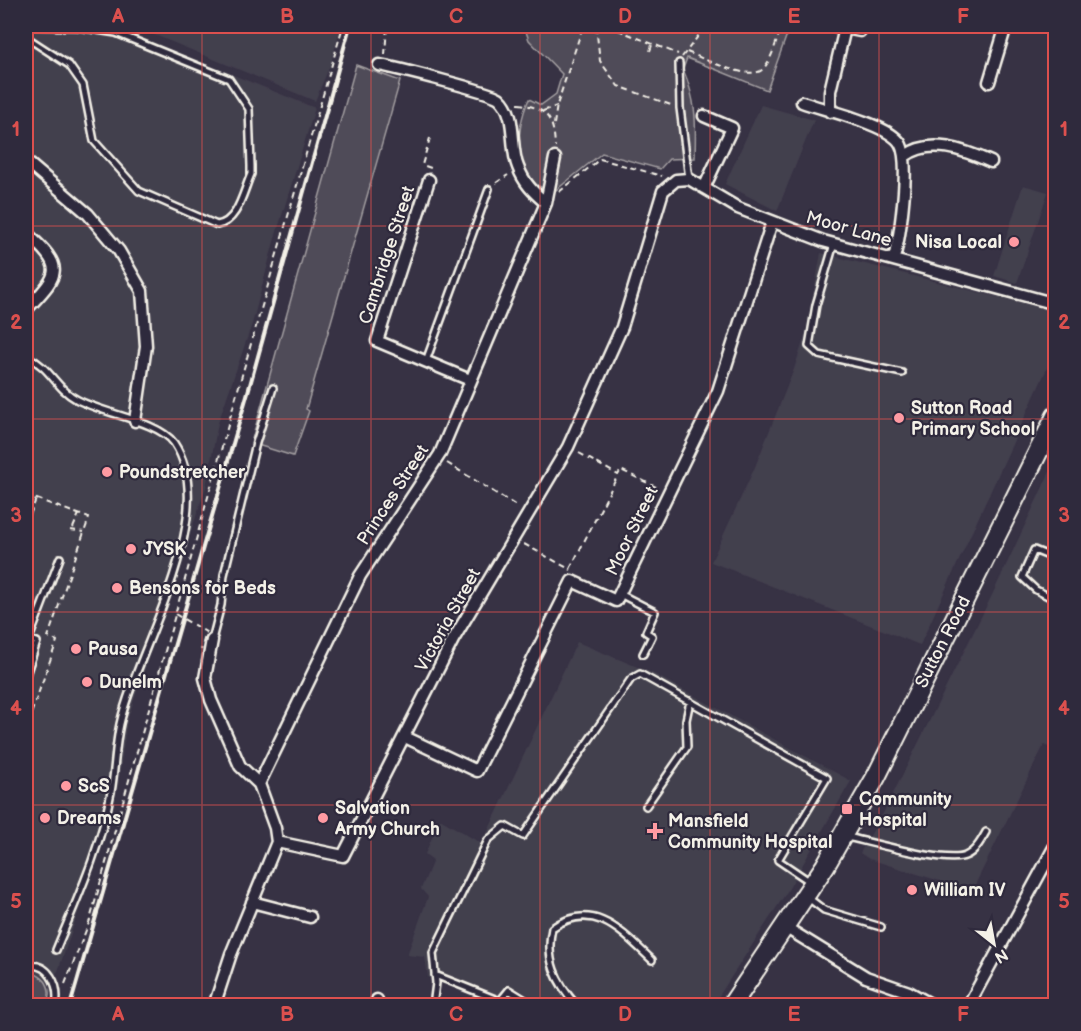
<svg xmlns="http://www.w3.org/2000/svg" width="1081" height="1031" font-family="'Balsamiq Sans',sans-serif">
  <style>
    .built { fill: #433f4e }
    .green { fill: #504b59; stroke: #a29ea0; stroke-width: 1.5 }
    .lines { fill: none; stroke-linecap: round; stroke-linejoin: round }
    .lane-casing { stroke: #f4f1e8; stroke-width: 10 }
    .street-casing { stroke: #f4f1e8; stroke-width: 15 }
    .highway-casing { stroke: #f4f1e8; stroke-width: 22 }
    .path { stroke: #f4f1e8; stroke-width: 2; stroke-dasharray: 6 4.5; stroke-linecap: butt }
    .lane { stroke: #2f2a3d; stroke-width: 5 }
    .street { stroke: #2f2a3d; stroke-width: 10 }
    .highway { stroke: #2f2a3d; stroke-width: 18 }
    .rail { stroke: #f4f1e8; stroke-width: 4 }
    .path-bridge { stroke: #f4f1e8; stroke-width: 2; stroke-dasharray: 6 4.5; stroke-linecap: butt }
    .grid { fill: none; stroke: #dc504e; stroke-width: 1.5; stroke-opacity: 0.55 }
    .poi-dot { fill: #ff9aa2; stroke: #2f2a3d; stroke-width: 2 }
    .labels { text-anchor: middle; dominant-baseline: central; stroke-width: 4.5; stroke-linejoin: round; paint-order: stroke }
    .street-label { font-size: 18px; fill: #f4f1e8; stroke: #2f2a3d }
    .poi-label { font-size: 18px; font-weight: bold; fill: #f4f1e8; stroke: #2f2a3d; text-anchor: start }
    .neatline { fill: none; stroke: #dc504e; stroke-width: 2 }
    .grid-label { font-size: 20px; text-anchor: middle; font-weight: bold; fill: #dc504e }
  </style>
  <rect width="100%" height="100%" fill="#373244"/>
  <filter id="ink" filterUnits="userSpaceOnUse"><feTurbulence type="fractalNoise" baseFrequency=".0167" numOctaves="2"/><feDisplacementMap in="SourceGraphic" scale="12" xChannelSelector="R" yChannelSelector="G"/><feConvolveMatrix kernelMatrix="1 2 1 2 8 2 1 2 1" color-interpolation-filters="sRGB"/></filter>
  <g filter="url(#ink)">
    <path class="built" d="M26,26H112L315,108L275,238L252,324L218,423L206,487L127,721L118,786L107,829L58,971L47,982L33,973L26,975Z
      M133,26H341L331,63L315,101Z
      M761,105L814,120L777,211L725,184Z
      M1023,185L1048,192L1017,283L994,276Z
      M821,253L1050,310L1055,316V351L920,645L711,562L755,467L794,369L807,330Z
      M1055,461V750L1044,745L972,891L869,859L860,853L885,810L994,591Z
      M577,642L652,673L851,781L788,890L713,1005H546L514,987L504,1005H497L428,977L425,957L407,955L428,897L421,889L433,860L425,854L440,819L482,844Z"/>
    <path class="green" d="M524,26H790L767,90L687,58L683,69C697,102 696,123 695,158L669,159L660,169L602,153L556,190C509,189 515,129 529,99L541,105L556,94L562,74L529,40Z
      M356,65L400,81L306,409L309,411L293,456L251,443Z
      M33,973C49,979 52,990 47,1005H26V975Z"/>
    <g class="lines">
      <defs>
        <path id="lane" d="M26,26L78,27L116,33L229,79L249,109L251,166V174C243,192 238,222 217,225L139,191L94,141L83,85L69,65L26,37
          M679,63L680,108L689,179
          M834,244L816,305L809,346L819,355L902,373
          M26,356C52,368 54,387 76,399C100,413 159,421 174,443C222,515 136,650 120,724C115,746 115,770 111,792C101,847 77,899 56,950
          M426,361L489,189
          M1056,559L1034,550L1022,577L1036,590L1056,600
          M620,594L655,612L646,632L652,636L643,654
          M212,640L221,605L224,575L256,443L273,388
          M26,675L37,642L29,639L60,558
          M646,806L687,747L686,720L690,701
          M847,837C870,842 946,864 965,856C975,852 981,841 986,832
          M807,897L824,910L881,927
          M26,966C49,961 60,986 56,1006
          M435,975L500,1001L509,990L535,1006
          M433,1006L436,983L433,953L488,840L505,826L523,836L631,679L640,674L827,778L778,860L809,881
          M577,1006C556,982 545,960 552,928C594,899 622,932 652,960"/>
        <path id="street" d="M835,26L860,31
          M379,65C396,68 491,92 499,98C518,115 509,146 518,167C524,183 533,192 546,203
          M989,82L1006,26
          M802,102C824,110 888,124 900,143C911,161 900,237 894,258
          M830,112V91L845,28
          M704,116L732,128L704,188
          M905,156C930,137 964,150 991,162
          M26,161L88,214L119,251L142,291L146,346L135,421
          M429,180L377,341L470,380
          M26,233C67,269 59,274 26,310
          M212,640L205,678L211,700L240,766L259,784
          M405,737L477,771L572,581L616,601L718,391L772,222
          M277,842L343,856L453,640L568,447L622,327L663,191L676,180L689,179L738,208L823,241L1056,304
          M252,902L310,917
          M785,927L866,977L909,992L934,1006
          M214,1006L231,954L277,842L275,828L259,784L360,576L440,454L546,203L555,158
          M375,1006L377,1000
          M968,1006L1056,844"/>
        <path id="highway" d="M731,1006L825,866L876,777L1056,416"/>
      </defs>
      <use href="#lane" class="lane-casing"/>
      <use href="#street" class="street-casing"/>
      <use href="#highway" class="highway-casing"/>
      <path class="path" d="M596,26L600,61L618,86L671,105
        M608,26L678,54
        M650,51L653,42
        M687,52C703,58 750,82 763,69C772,60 777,38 782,26
        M385,55L387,26
        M682,57L706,26
        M518,104C548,107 554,120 555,147
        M543,111L557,106
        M554,124L557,105L583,26
        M430,138L422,165L431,168
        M496,183L508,175
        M559,192L600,159L662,176
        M579,453L618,475L621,470L658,488
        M447,463L518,507
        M26,495L89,518L48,637L57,641L26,728
        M30,515L36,499
        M73,528L79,514
        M70,530L84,532
        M524,544L571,570
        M570,569L618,475
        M65,984L90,920L242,375L343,26"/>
      <use href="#lane" class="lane"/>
      <use href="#street" class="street"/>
      <use href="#highway" class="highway"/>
      <path class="rail" d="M70,1006L250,385L350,26"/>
      <path class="path-bridge" d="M175,614L206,632L201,650"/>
    </g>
  </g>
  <path class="grid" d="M202,26V1006M371,26V1006M540,26V1006M710,26V1006M879,26V1006M26,226H1056M26,419H1056M26,612H1056M26,805H1056"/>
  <g class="poi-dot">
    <circle cx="1014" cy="242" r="6"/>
    <circle cx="899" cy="418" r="6"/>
    <circle cx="107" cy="472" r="6"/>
    <circle cx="131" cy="549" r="6"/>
    <circle cx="117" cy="588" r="6"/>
    <circle cx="76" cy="649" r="6"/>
    <circle cx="87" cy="682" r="6"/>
    <circle cx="66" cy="786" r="6"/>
    <rect x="841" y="803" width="12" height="12" rx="3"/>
    <circle cx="45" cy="818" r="6"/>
    <circle cx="323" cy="818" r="6"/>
    <path d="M652 822h6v6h6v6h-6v6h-6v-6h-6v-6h6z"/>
    <circle cx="912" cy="890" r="6"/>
  </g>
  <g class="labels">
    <g class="street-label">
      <text transform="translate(849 229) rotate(16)">Moor Lane</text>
      <text transform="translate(387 255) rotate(-72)">Cambridge Street</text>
      <text transform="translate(393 495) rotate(-57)">Princes Street</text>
      <text transform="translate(632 531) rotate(-64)">Moor Street</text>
      <text transform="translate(448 620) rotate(-61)">Victoria Street</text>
      <text transform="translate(943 642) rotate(-63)">Sutton Road</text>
    </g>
    <g class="poi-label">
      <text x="1002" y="242" text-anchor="end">Nisa Local</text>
      <text x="911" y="408">Sutton Road<tspan x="911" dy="21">Primary School</tspan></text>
      <text x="119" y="472">Poundstretcher</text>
      <text x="143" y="549">JYSK</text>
      <text x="129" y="588">Bensons for Beds</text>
      <text x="88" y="649">Pausa</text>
      <text x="99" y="682">Dunelm</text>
      <text x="78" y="786">ScS</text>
      <text x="859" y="799">Community<tspan x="859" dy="21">Hospital</tspan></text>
      <text x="335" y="808">Salvation<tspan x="335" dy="21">Army Church</tspan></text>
      <text x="57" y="818">Dreams</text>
      <text x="668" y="821">Mansfield<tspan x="668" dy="21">Community Hospital</tspan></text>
      <text x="924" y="890">William IV</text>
    </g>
  </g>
  <rect width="1081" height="1031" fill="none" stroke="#2f2a3d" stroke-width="66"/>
  <g transform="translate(994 944) rotate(149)" stroke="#2f2a3d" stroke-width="4.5" paint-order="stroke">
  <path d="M0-4.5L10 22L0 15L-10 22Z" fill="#f4f1e8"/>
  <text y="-9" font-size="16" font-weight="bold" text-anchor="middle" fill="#f4f1e8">N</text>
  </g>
  <rect x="33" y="33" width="1015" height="965" class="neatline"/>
  <g class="grid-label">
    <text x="118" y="23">A</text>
    <text x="287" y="23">B</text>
    <text x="456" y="23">C</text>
    <text x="625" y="23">D</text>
    <text x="794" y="23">E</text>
    <text x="963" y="23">F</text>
    <text x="16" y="136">1</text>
    <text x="1064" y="136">1</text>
    <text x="16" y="329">2</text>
    <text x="1064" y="329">2</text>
    <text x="16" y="522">3</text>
    <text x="1064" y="522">3</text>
    <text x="16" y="715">4</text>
    <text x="1064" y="715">4</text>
    <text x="16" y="908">5</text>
    <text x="1064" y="908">5</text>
    <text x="118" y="1021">A</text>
    <text x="287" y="1021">B</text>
    <text x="456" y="1021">C</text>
    <text x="625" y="1021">D</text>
    <text x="794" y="1021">E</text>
    <text x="963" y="1021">F</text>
  </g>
</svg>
